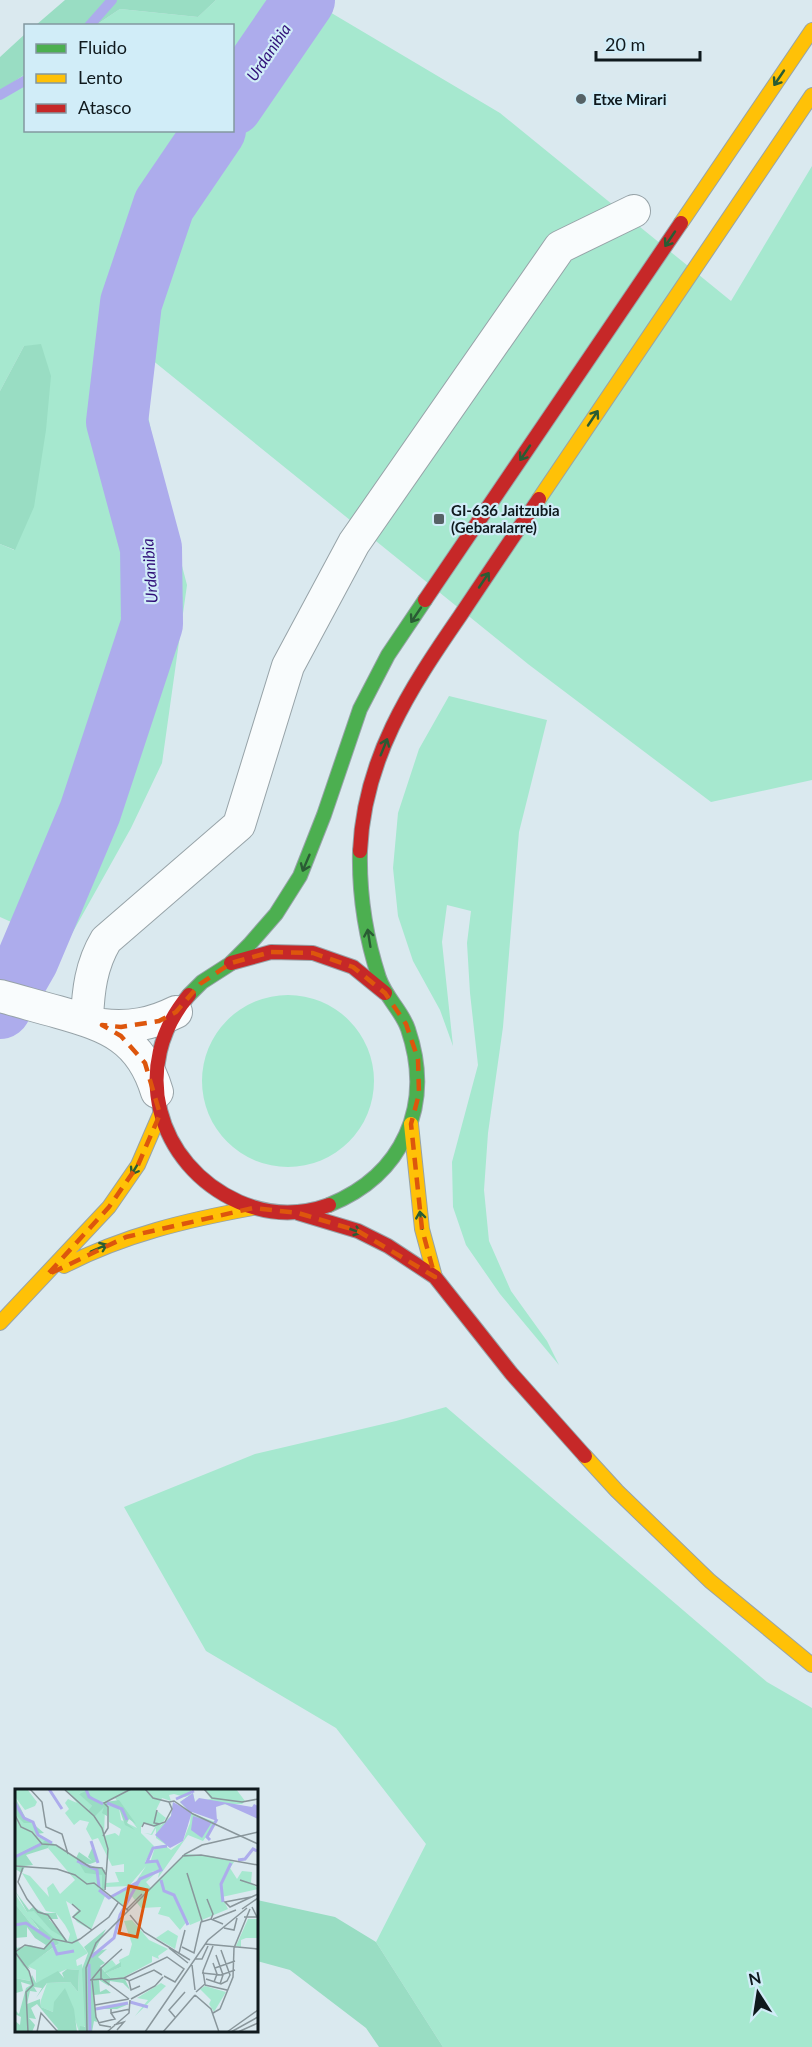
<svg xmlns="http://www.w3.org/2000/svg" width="812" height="2047" font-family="Lato,sans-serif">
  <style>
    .green { fill: #a6e8cf }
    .forest { fill: #99ddc3 }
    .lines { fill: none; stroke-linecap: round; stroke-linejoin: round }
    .stream { stroke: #adacec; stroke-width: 10 }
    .river { stroke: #adacec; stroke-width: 62 }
    .street-casing { stroke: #97a3a8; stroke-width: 34 }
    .fast-casing { stroke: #97a3a8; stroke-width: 16 }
    .slow-casing { stroke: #97a3a8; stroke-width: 16 }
    .jam-casing { stroke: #97a3a8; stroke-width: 16 }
    .street { stroke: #f9fcfd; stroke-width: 32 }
    .fast { stroke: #4caf50; stroke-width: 14 }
    .slow { stroke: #ffc107; stroke-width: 14 }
    .jam { stroke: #c62828; stroke-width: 14 }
    .oneway { stroke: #2a5c34 }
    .marked { fill: none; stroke: #dd560d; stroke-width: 4.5; stroke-dasharray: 12 8; stroke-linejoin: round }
    .poi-dot { fill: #566266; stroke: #d1edf8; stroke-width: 2 }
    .labels { text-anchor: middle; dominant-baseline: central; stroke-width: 4.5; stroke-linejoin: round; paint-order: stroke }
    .poi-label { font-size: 15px; font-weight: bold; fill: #0f191d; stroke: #d1edf8; text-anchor: start }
    .water-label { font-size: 16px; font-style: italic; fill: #2f0f78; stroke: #d1edf8 }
    .inset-river { fill: none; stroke: #adacec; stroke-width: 3 }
    .inset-road { fill: none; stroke: #89969b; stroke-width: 1.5 }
    .view { fill: #dd560d; fill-opacity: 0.15; stroke: #dd560d; stroke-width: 3 }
    .inset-edge { fill: none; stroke: #0f191d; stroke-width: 3 }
  </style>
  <rect width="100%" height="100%" fill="#dae9ef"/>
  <path class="green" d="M216,0H328L323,8L500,113L731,301L812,166V780L711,802L528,664L141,351L138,361L161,485L187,585L162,763L131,828L65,946L0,917V544L14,550L24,346L0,391V92L25,74L26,130H232V26L96,25L120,9L198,17Z
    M449,696L547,720L519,832L503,1027L488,1133L484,1190L489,1241L511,1291L547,1341L559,1365L500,1294L466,1245L453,1207L452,1162L478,1065L470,993L467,943L471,911L447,905L442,942L453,1046L440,1010L413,961L398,916L393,868L398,813L419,749Z
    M202 1081a86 86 0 1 1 172 0a86 86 0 1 1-172 0Z
    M446,1407L767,1682L812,1708V2047H443L376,1942L426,1844L336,1728L206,1651L124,1507L255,1454L396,1421Z"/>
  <path class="forest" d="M65,0H216L198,17L120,9L96,25H36Z
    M25,34V74L0,92V57Z
    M41,344L51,376L46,430L34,507L15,550L0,544V391L24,346Z
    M257,1900L335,1917L376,1942L443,2047H379L366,2028L290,1970L257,1961Z"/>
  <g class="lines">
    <path class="stream" d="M89,26L112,0
      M0,95L26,80"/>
    <path class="river" d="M232,105L304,0
      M0,1008L28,959L90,812L152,624L151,548L117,422L131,303L164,205L215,130"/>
    <defs>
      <path id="street" d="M0,996C19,1001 39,1007 58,1012C108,1026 141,1038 157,1092
        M87,1020C88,991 91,965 106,940L239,825L288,666L354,543L560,247L634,211
        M102,1025C130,1028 152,1024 176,1012"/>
      <path id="fast" d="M189,995L202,982L230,964L249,945L276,914L300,876L324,815L360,709L388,655L425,600
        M329,1205C403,1175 434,1106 408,1029C402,1011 386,998 379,978C366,938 359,893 360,851"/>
      <path id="slow" d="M681,223L812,30
        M539,499L812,95
        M411,1124L422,1229L435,1277
        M64,1266C124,1235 187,1220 253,1208
        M0,1323L109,1207L138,1165L160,1114
        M585,1456L617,1491L710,1581L812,1665"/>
      <path id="jam" d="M425,600L681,223
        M360,851C364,759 409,690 460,616C486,577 512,538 539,499
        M231,963L271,952L313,953L353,967L385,993
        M189,995C129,1065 156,1165 239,1202C269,1215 298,1216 329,1205
        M298,1213L358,1231L388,1246L435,1277L511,1373L585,1456"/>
    </defs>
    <use href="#street" class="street-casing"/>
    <use href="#fast" class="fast-casing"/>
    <use href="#slow" class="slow-casing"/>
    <use href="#jam" class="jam-casing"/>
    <use href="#street" class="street"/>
    <use href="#fast" class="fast"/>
    <use href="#slow" class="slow"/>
    <use href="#jam" class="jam"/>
  </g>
  <defs><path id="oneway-shaft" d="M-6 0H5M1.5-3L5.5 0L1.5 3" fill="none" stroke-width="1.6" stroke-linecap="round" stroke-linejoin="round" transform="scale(1.5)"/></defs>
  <g class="oneway">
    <use href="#oneway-shaft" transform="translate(779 78) rotate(124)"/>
    <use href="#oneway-shaft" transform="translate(670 239) rotate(124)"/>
    <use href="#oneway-shaft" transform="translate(593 418) rotate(-56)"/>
    <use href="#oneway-shaft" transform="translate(525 453) rotate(124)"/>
    <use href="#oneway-shaft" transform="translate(484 580) rotate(-56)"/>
    <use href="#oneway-shaft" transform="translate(416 615) rotate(124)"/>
    <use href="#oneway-shaft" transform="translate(384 747) rotate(-68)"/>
    <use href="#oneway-shaft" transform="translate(306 863) rotate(113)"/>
    <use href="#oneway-shaft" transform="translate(369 938) rotate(-99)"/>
    <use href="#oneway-shaft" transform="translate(136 1167) rotate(121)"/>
    <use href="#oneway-shaft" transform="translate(421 1220) rotate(-98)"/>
    <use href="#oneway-shaft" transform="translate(353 1230) rotate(20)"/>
    <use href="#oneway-shaft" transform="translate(99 1248) rotate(-23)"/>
  </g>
  <path class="marked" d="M271,952L313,953L353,967L385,993L406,1024L418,1059L419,1094L411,1124L422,1229L435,1277L358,1231L298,1213L253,1208L126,1237L47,1275L109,1207L138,1165L160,1114L145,1063L121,1036L102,1025L121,1027L159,1021L176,1012L200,984L231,963Z"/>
  <g class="poi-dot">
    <circle cx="581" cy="99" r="6"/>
    <rect x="433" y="513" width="12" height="12" rx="3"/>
  </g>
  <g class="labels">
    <g class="poi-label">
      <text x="593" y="99">Etxe Mirari</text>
      <text x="451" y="510">GI-636 Jaitzubia<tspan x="451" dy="17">(Gebaralarre)</tspan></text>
    </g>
    <g class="water-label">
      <text transform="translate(268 52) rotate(-56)">Urdanibia</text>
      <text transform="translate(149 571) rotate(-94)">Urdanibia</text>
    </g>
  </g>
  <g transform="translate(15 1789)">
    <rect width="243" height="243" fill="#dae9ef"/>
    <path d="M0,0H12L22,13L20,17L10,21L0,8ZM50,0H176V6L170,8L159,5L154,6L156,12L147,9L141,21L151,29L144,38L156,27L158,13L173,36L167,49L154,58L141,49V39L137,46L129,44L136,45L140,38L129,34L126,38V44L139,57L130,73L135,74L140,58L149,56L156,61L168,52L175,34L176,24L200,33L199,37L188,52L173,46L143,89L146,75L144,81L135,83L143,82L137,83L140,85L131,93L136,99L170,65L197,67L219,73L215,79L222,90L227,82L237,83L236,93L243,100L207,108L213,120L175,136L173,131L165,141L154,128L143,125L146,118L126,119L116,106L111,119L97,109L120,94L131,77L114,97L91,98V94L104,93L100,83H109V75L97,77L83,49L77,51L71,40L74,33L65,31L59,36L50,24L54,20L50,14L53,10L62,14ZM64,4L84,14L100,9L122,39L106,31L104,19L92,16L94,33L106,40L104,47L100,44L89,47L90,18L77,17ZM189,0H221L230,12L227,15L182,16L174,22L165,13L178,4L180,13L196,10ZM0,25L17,34L23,48L31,51L0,66ZM36,53L88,86L90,107L76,141L62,133L58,127L64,120L51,112L63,152L73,164L61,171L62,177L67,175L70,199V237L64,243L50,200L38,223L26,218V211L32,194L55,193L63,203L64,181L52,180L21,194V181L12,177L42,156L16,129L24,141H21L0,115V105L12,123L19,121L53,152L55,145L50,136L41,124L31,122L7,84L15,87L34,108L32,99L38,94L45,105L60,91L33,59ZM233,130H243V149H231L226,151V158L221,157ZM117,131L134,151L153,160L143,167L144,170L137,167V173L109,188L96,189L86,178L97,171L101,176L93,183L106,178L104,171L114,166L117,155L109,132ZM153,141L163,147L160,160L141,149ZM0,164L14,182L16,192L0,189ZM146,194L151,197L120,227L133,211L122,209ZM190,197L211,203L199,223L194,215L196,211L185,200Z" fill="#a6e8cf" fill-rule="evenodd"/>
    <path d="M71,2L84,14L104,11L121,35L114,30L112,34L120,41L110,36L104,19L96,16H92V27L87,24L89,18L80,27L73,22L77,17L64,5ZM0,8L10,28L29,44L21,45L17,34H9L0,25ZM31,51L36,53L33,59L11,66L18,76L10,77L7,84L0,80V66ZM78,57L83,72L75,75L68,74L90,81L91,98L87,101V86L70,84L61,69L64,63L77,72L73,68ZM0,102L14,121L18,118L29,124H41L43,130H34L51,150L36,141L19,122L12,123ZM0,115L21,141L24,140L15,128L44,154L13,177L15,180L8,177L0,164V155L2,159L15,156L28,160L31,156L20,149L12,138V148L0,149ZM91,140L79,163L92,160L83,168L90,174L85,177L90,183L106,173V178L91,184L96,189L109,188L115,201L108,194L95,192L94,197L84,191L85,203L91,200L96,204L79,206L80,219L114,215L102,220H80L82,233L79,232L77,243H64L65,237L70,238L67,180L73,164L69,158ZM52,180L64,181L63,203L55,193L32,194L21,209L27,199L19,198L22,203L15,202L12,215L25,210L26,218L38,223L39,213L50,199L59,220L62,243H39L43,240L22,215L16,219L21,230L14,229L20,236L17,243H1L0,232L5,236L6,228L0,225L1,222L4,225L11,199L16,196L6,193L8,202L1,204L0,189L15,192L17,186L21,194L43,182L49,189L47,184Z" fill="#99ddc3"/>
    <path d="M178,4L180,13L184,9L237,18L239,15L243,17V30L210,15L201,18L202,32L177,23L168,52L155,59L140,46L156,27L158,13L174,22L165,13ZM178,27L197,33L187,49L176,41Z" fill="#adacec"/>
    <path class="inset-river" d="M34,0L47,20M71,0L74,8L88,15M161,10L179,2M0,14L9,29L18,33L23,46L37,54M92,14L107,20L112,31M195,51L192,48L202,30M76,52L83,74M0,68L26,55M223,71L230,70L238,60L242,62M62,72L82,81L84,98M146,91L149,102L159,106L173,136M84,101L94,109L123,93M208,113L206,95L216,74M0,136L11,134L35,150M37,153L42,165L59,162M76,168L99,149L105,126L125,90L146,81L142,72L132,73L138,59L152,57M74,175L75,243M115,213L133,218M81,220L113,214"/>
    <path class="inset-road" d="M15,0L27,13L31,38L47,45L53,65M130,0L138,9L154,13M189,0L197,9L227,13L243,10M50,1L79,27L87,39L93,60L90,101M142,21L139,34L145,35M0,26L6,38L17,43L27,55L41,56L75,78L87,79L91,86M127,38L129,34L139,37L150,33L157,20L154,13L159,12L178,25L243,55M88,47L93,39V18L89,14L116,0M167,67L186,66L243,76M0,77L42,80L60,86L72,95L79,94L113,121M8,78L3,93L12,110L23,123L33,126L52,153M172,84L187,132M225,91L243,97M236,108L210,113L215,118L243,105M192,110L198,125L196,130M57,115L65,122L58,128L77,141M227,120L243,109M111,121L127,105M115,126L129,143L175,171M229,128H242L237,118M198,130L221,121M209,139L219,141L222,129M190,155L243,160M167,158L179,164L186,133L196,130L208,135M154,159L173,174M0,163L10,156L29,160L38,150L57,154L65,150L94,128L103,114M0,163L14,182L18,196L11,203L13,243M164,164L170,141M201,166L208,186L205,195M180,170H187L193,157M198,174L202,185L199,193M177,176L180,201M86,179L77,190L81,228L85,236L96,238M200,179L220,172M187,184L206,186L220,181M109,189L114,192L139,181L147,186M86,190V179L107,160M191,190L206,195L212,192L215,186L206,161M75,191L87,190L114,210M88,191L109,189L152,168L169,180L160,193L149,187M114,192L116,201L125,197M190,196L212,201M181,203L190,195L188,182L198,157M180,206L196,220L204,243M116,210L140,197L148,188M80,216L114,210M96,220V224L115,220M198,224L205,220L218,188L219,159L235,120M160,228L154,221L170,203M83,234L100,230L96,224M99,236L109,233L102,241M22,243L26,224L43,243M72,243L71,179L81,154L170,65L187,56L243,43M92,243L114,224L115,211M130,243L193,151L232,119M148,243L180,206M212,243L243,221M216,243L243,228M223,243L243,234"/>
    <path class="view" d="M114,97L132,101L122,148L104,144Z"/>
    <rect width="243" height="243" class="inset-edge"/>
  </g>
  <rect x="24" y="24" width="210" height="108" fill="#d1edf8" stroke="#8398a0" stroke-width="1.5"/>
  <rect x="36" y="44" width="30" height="9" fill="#4caf50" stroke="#8398a0" stroke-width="1.5"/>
  <text x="78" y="54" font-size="18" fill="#0f191d">Fluido</text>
  <rect x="36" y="74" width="30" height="9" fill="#ffc107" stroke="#8398a0" stroke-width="1.5"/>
  <text x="78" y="84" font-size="18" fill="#0f191d">Lento</text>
  <rect x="36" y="104" width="30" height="9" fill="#c62828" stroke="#8398a0" stroke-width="1.5"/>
  <text x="78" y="114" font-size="18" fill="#0f191d">Atasco</text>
  <g transform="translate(758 1993) rotate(348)" stroke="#d1edf8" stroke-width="4.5" paint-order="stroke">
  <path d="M0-4.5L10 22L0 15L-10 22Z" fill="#0f191d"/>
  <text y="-9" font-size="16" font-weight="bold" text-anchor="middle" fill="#0f191d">N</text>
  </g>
  <path d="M596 51v9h104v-9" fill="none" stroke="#0f191d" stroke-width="3"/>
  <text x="605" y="51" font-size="18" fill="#0f191d" stroke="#d1edf8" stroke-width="4.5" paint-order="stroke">20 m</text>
</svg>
